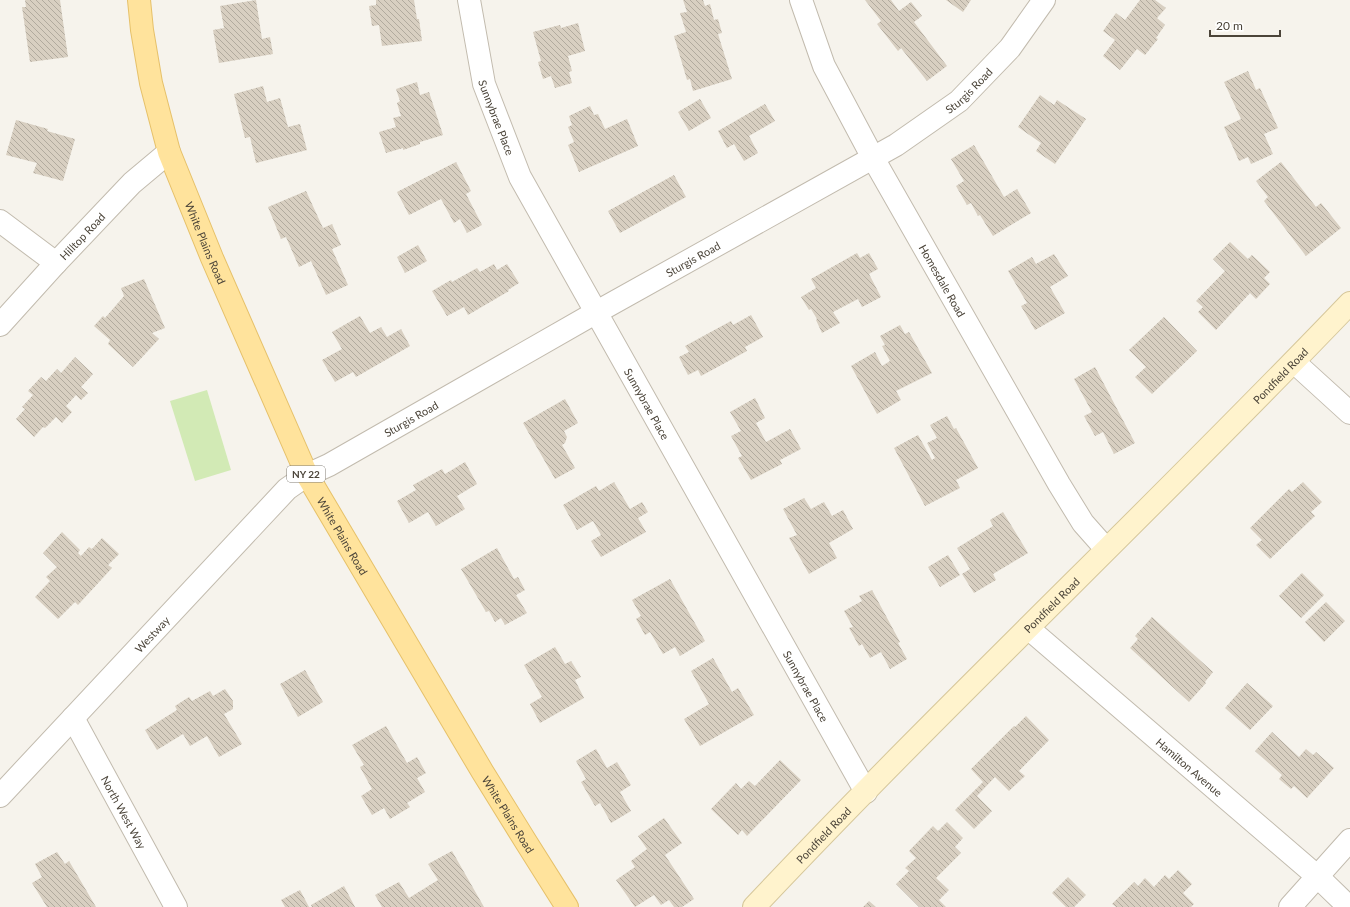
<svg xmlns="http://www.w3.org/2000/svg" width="1350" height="907" font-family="Lato,sans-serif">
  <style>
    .green { fill: #d2eab5 }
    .building { fill: url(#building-back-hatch) }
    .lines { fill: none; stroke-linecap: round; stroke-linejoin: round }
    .street-casing { stroke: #c2bbae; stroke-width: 24 }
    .secondary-casing { stroke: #d6c79b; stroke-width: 24 }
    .primary-casing { stroke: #e6c16a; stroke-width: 24 }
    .street { stroke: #fff; stroke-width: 22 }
    .secondary { stroke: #fff3cd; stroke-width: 22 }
    .primary { stroke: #ffe39c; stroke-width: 22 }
    .labels { text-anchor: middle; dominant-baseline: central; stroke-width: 3; stroke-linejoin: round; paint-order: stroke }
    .shield { fill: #fff; stroke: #817c74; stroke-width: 1 }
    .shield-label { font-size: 10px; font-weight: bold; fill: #4b4439 }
    .street-label { font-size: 11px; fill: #4b4439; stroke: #fff }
  </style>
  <defs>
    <pattern id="building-back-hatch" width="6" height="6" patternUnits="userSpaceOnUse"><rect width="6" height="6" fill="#d8cfc1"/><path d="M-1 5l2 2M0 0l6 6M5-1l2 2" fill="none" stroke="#b1aa9e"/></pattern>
  </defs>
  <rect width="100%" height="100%" fill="#f6f3ec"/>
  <path class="green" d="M207,390L231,470L195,481L170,401Z"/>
  <path class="building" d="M25,0H60L68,57L30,62L22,7H26Z
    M256,0L262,39L270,37L273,54L219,63L213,30L224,28L220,6Z
    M376,0H414L417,19H419L422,41L382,46L379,25L372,26L369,6L376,5Z
    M683,0H703L705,6L710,4L714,20L718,19L722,33L718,34L732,79L693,91L690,79L687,80L674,36L686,32L680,13L687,12Z
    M865,0H891L899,11L911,2L922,16L914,22L947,66L927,81L901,48L898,51L877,24L881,21Z
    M946,0H971L963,12Z
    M1140,0H1155L1166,8L1157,18L1165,25L1156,38L1158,39L1145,55L1137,49L1120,70L1103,56L1115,40L1103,31L1116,13L1125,20Z
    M578,23L585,51L568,56L572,71L569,72L572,83L555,88L551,76L543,79L538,62L541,61L533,32L560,25L561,28Z
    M1248,71L1256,90L1260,88L1278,128L1264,134L1273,154L1251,164L1248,157L1239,161L1224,127L1241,119L1224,82Z
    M417,82L420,95L429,92L443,135L420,142V144L403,150V148L386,153L379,132L396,127L393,118L401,116L397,103L400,101L396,89Z
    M263,86L267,102L280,98L288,127L300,124L307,150L256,163L250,137L245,138L234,94Z
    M1040,95L1054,105L1057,100L1086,119L1055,164L1036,151L1041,143L1018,127Z
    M700,99L711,118L689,131L678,112Z
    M765,104L775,121L749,136L758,153L744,161L734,144L727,148L718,131Z
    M590,106L594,115L598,114L605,129L627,119L638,146L579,172L568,145L574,142L568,127L572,125L569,116Z
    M16,120L48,129L47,131L75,139L63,181L33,173L37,163L6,155Z
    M974,145L1004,197L1017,189L1031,213L993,236L980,215L978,216L971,203L967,205L956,186L964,181L951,159Z
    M456,162L471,191L466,194L482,225L467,233L460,219L454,223L441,199L409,215L397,192Z
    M1281,162L1316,207L1321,203L1341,228L1306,256L1264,201L1268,197L1256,181Z
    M674,175L686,197L620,233L608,211Z
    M306,191L323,228L332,224L341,245L332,249L348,285L326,295L311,261L299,267L286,237L281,239L268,207Z
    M1230,242L1248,259L1252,255L1270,272L1264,278L1270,284L1256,299L1250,293L1216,330L1198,312L1203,307L1196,301L1225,271L1213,259Z
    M418,245L427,261L405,273L397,257Z
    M857,253L860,258L869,253L878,269L869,274L881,297L862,307L858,299L833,312L840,323L822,333L816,320L817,319L811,309L809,310L801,297L816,288L811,279Z
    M1054,254L1068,276L1050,287L1065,313L1035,330L1021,306L1027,303L1008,271L1032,257L1036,264Z
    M494,264L497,270L507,264L519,283L508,290L509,291L468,315L464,307L447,316L432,291L451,280L452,282L477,268L480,272Z
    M144,279L165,328L152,333L159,339L133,367L108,344L110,340L94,326L103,316L105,318L124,296L121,288Z
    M751,315L763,337L745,347L747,351L701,376L698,370L688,375L679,357L689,352L685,346L731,321L733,325Z
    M360,316L370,333L381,327L387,337L401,329L410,346L356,377L353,372L335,382L322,360L342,349L332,332Z
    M1164,317L1197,351L1152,394L1135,377L1146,367L1129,350Z
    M900,325L905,334L909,332L932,373L896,391L901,400L877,414L851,366L875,352L882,366L890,361L882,346L885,345L880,336Z
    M75,357L93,374L81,387L88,393L81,400L76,395L66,406L72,412L62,423L56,417L45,428L43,427L34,437L16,419L25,409L22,407L33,395L28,391L41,377L46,381L57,369L61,373Z
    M1095,367L1135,443L1114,454L1103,432L1095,436L1084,416L1092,412L1074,379Z
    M755,398L765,418L756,423L766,442L790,429L801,449L780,460L782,464L751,480L738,458L742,456L731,436L741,431L730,412Z
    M565,399L578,423L564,431L567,437L565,443L562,445L575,468L555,479L523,423Z
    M947,416L954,429L956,428L978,468L956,480L960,488L925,506L894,448L918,435L932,460L935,458L927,443L937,438L930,425Z
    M465,462L477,484L457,496L465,509L436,526L428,512L409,523L397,501L416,490L413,485L442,469L445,474Z
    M614,482L630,509L642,502L648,512L638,518L646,532L601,557L591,541L601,535L593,521L577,530L563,505L596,486L599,491Z
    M1303,482L1322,502L1311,512L1315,516L1270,559L1256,545L1262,540L1250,528L1289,489L1292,492Z
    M804,498L811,509L824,502L832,516L843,510L853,529L829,543L837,558L809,574L789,538L797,535L783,509Z
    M1003,512L1028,553L993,574L996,580L974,593L962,574L970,569L957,548L993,526L990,520Z
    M62,532L80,550L78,553L81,556L89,547L92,549L102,538L119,554L108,565L112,568L78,605L75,602L58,619L35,597L50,581L46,577L57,567L43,553Z
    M497,548L514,579L518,577L525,590L516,595L527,613L505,625L501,618L495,622L489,611L486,612L461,569Z
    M948,555L960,575L940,587L928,567Z
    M1302,573L1324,595L1301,618L1279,596Z
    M670,579L705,641L680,656L675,647L663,654L650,632L645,635L636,619L641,616L632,600Z
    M872,590L900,642L898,643L907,659L890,669L881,652L870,658L862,644L859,646L849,628L853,627L844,611L862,601L859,596Z
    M1326,602L1345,621L1324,642L1305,622Z
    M1152,617L1213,672L1205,682L1206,683L1189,702L1130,648L1138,639L1135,636Z
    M555,647L565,664L571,661L581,677L575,680L584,698L540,723L530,704L542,697L524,665Z
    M713,658L732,692L738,688L754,715L700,746L684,719L709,704L691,671Z
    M305,670L323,702L298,717L280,684Z
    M1247,683L1273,706L1250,730L1225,708Z
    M225,689L233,701V709L224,714L242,744L219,757L207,736L190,746L183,734L157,750L145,730L177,710L175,706L189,697L192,701L210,691L213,696Z
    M1026,716L1049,740L1019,771L1025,776L1009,791L995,777L977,796L992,811L974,829L955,810L983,782L971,769L1014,726L1015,727Z
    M386,726L407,763L417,757L426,773L417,778L425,792L407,803L410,807L390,819L384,808L372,815L361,796L372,789L360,767L364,765L352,745Z
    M1272,732L1299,757L1306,749L1313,755L1316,752L1334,768L1307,798L1294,786L1291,789L1279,779L1282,775L1255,751Z
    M596,749L607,768L617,762L631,785L620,792L631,811L611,823L600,803L595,806L581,782L586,779L576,761Z
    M780,760L801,780L747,836L742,830L738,835L711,809L736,783L741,789L749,781L755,786Z
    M664,818L682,843L665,855L694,899L682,907H674L669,900L661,905L654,895L635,907L616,880L635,867L631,861L647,849L638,836Z
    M947,822L963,838L955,847L961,853L936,878L949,890L939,900L946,907H919L896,884L909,871L905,868L916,858L909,851L933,826L938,831Z
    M452,851L484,907H382L375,895L399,882L409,898L438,880L428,864Z
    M57,852L65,864L69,861L96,907H47L32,883L42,877L35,864Z
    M1178,870L1192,884L1183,893L1194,904L1191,907H1116L1112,904L1134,882L1138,886L1145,878L1154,887L1165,875L1169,879Z
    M1068,877L1086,895L1074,907H1066L1052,893Z
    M344,886L355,907H312L311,905Z
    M300,890L309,907H285L281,900Z
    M869,901L876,907H863Z"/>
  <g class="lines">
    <defs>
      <g id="street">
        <path id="s1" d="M469,0L484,84L520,177L866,792"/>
        <path id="s2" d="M801,0L824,66L873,158L1059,484L1083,523L1106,549"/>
        <path d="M0,221L56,263"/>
        <path id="s3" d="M0,325L56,263L132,183L169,152"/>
        <path d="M1294,362L1350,413"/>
        <path id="s4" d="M1028,628L1318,877L1349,907"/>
        <path id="s5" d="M73,718L176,907"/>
        <path id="s6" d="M0,796L287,489L307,475L329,465L595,313L896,145L959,101L1010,48L1044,0"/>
        <path d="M1290,907L1350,840"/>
      </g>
      <g id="secondary">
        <path id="s7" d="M754,907C948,701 1155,507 1350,303"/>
      </g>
      <g id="primary">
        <path id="s8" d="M139,0L142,30L151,83L169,152L212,258L307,475L482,771L526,842L567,907"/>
      </g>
    </defs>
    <use href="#street" class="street-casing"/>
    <use href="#secondary" class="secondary-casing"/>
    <use href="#primary" class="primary-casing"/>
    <use href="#street" class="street"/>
    <use href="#secondary" class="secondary"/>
    <use href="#primary" class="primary"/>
  </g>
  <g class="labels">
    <rect class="shield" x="287" y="466" width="38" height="16" rx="3"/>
    <g class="shield-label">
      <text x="306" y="474">NY 22</text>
    </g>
    <g class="street-label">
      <text stroke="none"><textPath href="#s6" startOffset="1211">Sturgis Road</textPath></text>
      <text stroke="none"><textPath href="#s1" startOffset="121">Sunnybrae Place</textPath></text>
      <text stroke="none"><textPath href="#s3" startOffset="121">Hilltop Road</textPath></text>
      <text stroke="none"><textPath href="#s8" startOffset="253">White Plains Road</textPath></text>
      <text stroke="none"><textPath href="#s6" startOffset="887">Sturgis Road</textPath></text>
      <text stroke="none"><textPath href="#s2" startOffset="315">Homesdale Road</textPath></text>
      <text stroke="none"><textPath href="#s7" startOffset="748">Pondfield Road</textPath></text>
      <text stroke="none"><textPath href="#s1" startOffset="445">Sunnybrae Place</textPath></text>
      <text stroke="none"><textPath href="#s6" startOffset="563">Sturgis Road</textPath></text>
      <text stroke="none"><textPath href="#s8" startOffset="577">White Plains Road</textPath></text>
      <text stroke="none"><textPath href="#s7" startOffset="424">Pondfield Road</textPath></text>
      <text stroke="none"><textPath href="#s6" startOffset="222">Westway</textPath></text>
      <text stroke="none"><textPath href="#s1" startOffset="769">Sunnybrae Place</textPath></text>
      <text stroke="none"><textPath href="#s4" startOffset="213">Hamilton Avenue</textPath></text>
      <text stroke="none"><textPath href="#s5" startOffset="107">North West Way</textPath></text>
      <text stroke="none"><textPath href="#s8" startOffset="901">White Plains Road</textPath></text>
      <text stroke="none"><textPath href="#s7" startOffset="100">Pondfield Road</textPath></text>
    </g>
  </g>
  <path d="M1210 30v6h70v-6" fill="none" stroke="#4b4439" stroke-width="2"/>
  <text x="1216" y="30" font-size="12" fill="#4b4439" stroke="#ffffff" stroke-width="3" paint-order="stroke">20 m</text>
</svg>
